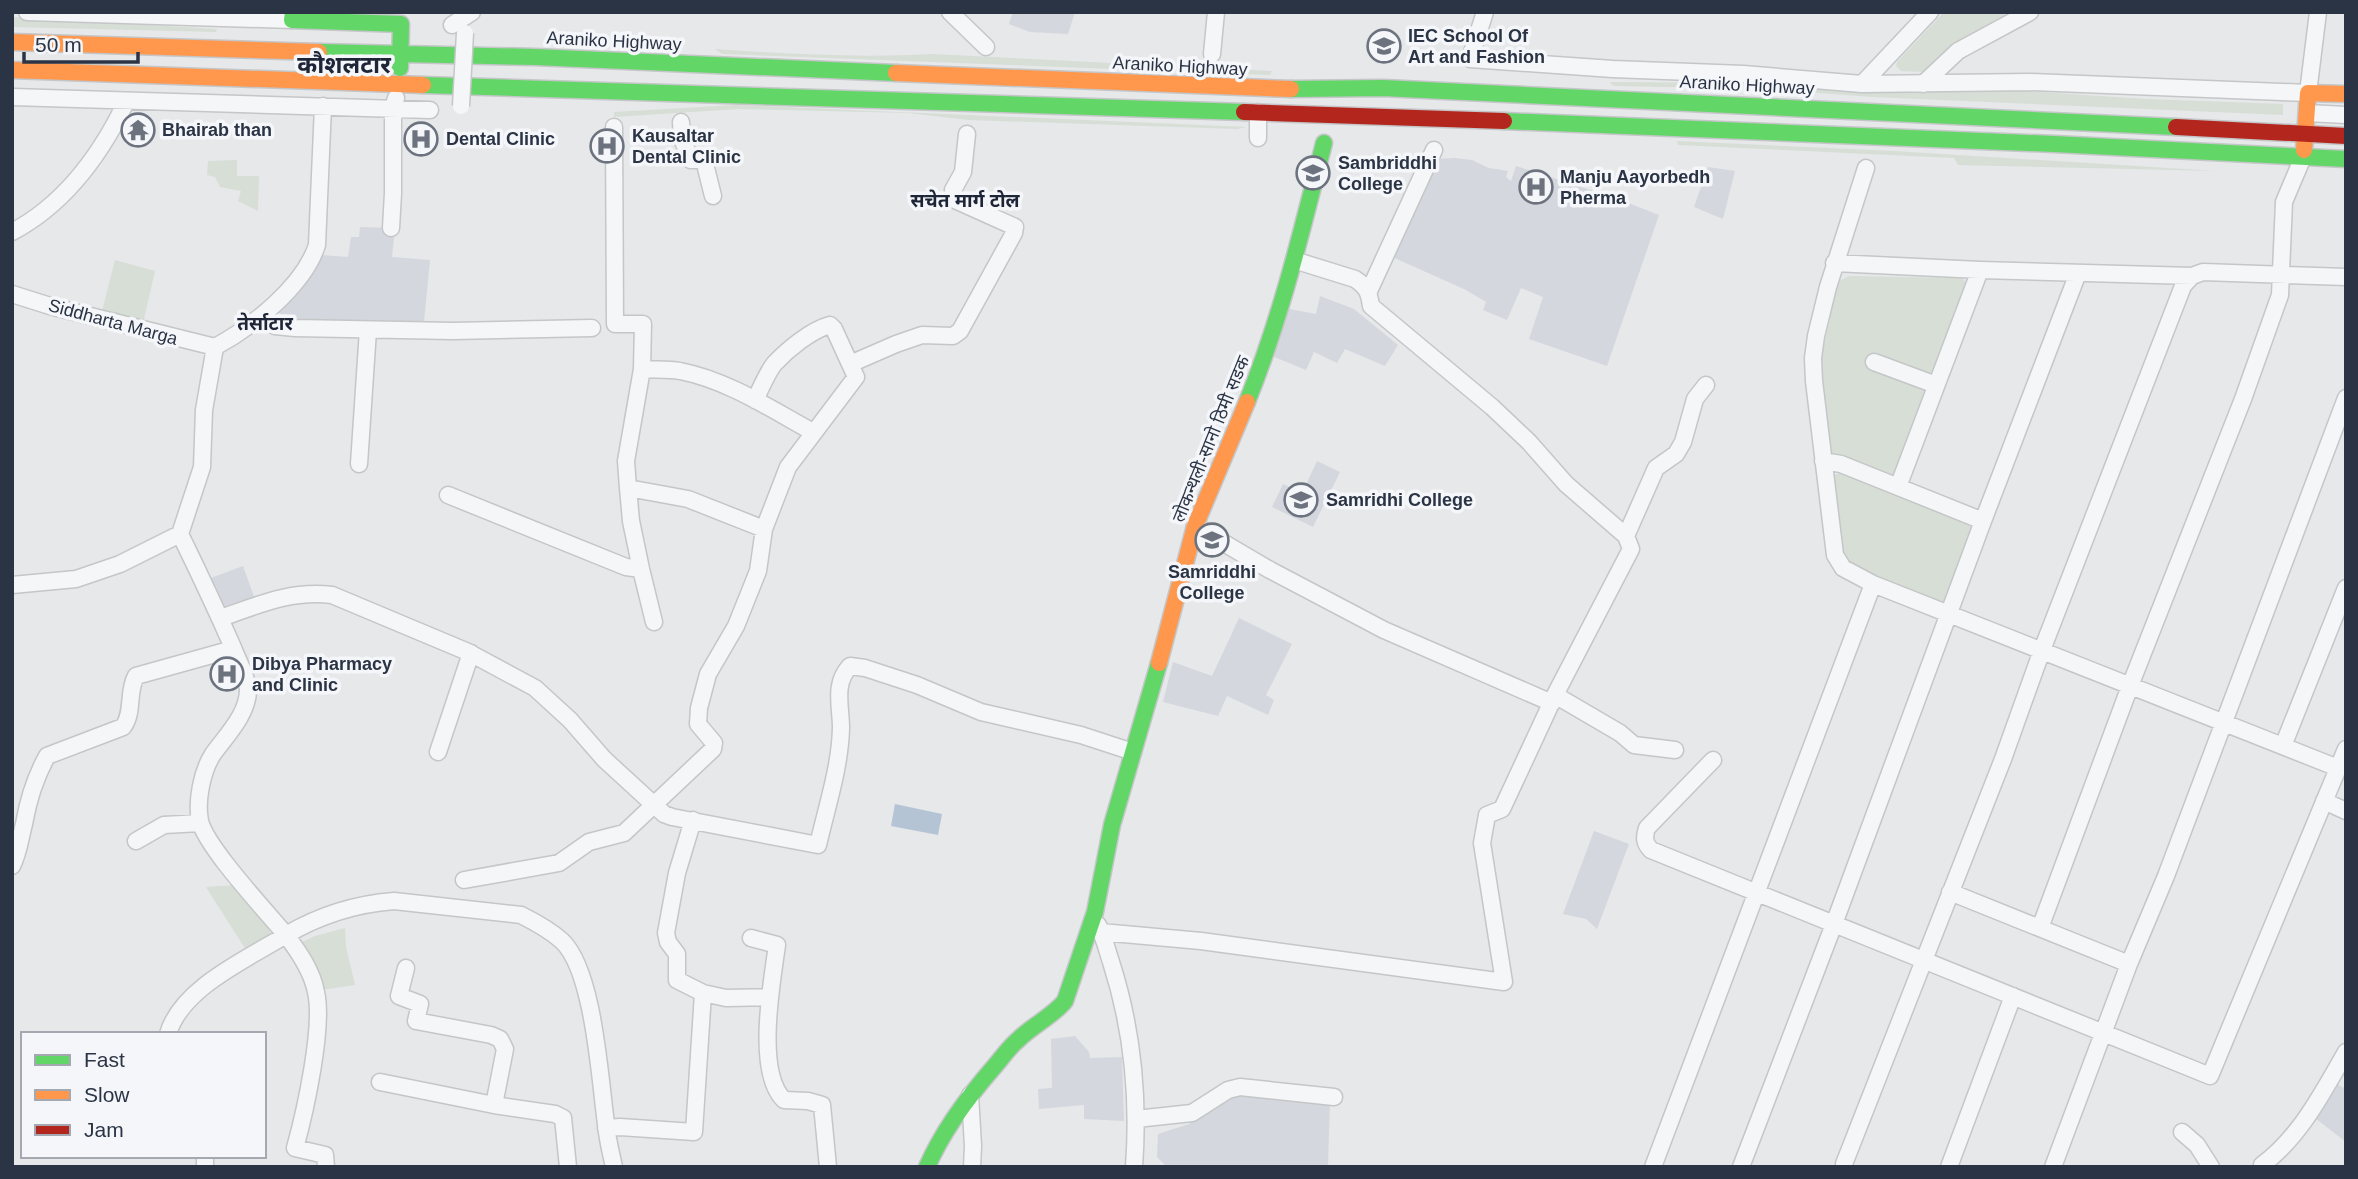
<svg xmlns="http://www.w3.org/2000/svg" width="2358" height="1179" font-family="Helvetica,'Noto Sans Devanagari',sans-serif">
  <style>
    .built { fill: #d4d7dd }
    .green { fill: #d6ded6 }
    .water { fill: #b4c4d5 }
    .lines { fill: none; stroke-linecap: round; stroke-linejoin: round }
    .street-casing { stroke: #c4c6c8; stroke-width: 19 }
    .fast-casing { stroke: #c4c6c8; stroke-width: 19 }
    .slow-casing { stroke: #c4c6c8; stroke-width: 19 }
    .jam-casing { stroke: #c4c6c8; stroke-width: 19 }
    .street { stroke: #f5f6f7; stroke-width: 16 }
    .fast { stroke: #63d668; stroke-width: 16 }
    .slow { stroke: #ff974d; stroke-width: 16 }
    .jam { stroke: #b3261e; stroke-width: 16 }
    .street-bridge-casing { stroke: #c4c6c8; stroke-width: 19; stroke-linecap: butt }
    .street-bridge { stroke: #f5f6f7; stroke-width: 16 }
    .labels { text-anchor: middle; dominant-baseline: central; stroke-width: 7; stroke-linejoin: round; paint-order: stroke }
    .poi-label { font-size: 18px; font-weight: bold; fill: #2b3445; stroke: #f4f6f9; text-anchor: start }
    .street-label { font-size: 18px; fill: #2b3445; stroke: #f4f6f9 }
    .neighbourhood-label { font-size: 19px; font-weight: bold; fill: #1d2536; stroke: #f4f6f9 }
    .district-label { font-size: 24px; font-weight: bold; fill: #1d2536; stroke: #f4f6f9 }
  </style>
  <rect width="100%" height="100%" fill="#e6e8ea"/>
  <path class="built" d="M1013,12H1075L1068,34L1030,32L1009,24Z
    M1455,158L1472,160L1489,168L1508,171L1506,177L1511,181L1516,166L1618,199L1659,215L1607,366L1529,339L1543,297L1521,288L1507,320L1483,310L1486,302L1466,290L1390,256L1435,159Z
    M1708,167L1735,171L1723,219L1694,207Z
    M360,227L395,228L392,257L430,260L424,322L366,324L302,321L287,318L278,312L321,255L348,257L351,237H359Z
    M1320,296L1354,309L1398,345L1385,366L1345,349L1337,363L1314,352L1306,370L1272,356L1289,309L1316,314Z
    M1317,461L1340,472L1313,527L1272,507L1283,484L1302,493Z
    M243,566L256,602L223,613L208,579Z
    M1239,618L1292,644L1266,695L1274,700L1268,715L1227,696L1218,716L1163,702L1173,662L1212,676Z
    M1594,831L1629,844L1597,929L1586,919L1563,914Z
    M1075,1036L1089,1052L1090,1058L1122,1057L1124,1121L1084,1119V1105L1039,1109L1038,1089L1052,1088L1051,1039Z
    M2330,1080L2346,1089V1142L2311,1115Z
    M1230,1094L1330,1101L1328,1167H1167L1157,1157L1158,1134L1189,1124Z"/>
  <path class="green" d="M1944,12H2002L2007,17L1925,72L1901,71L1896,66L1897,62Z
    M12,17L217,29L216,32L12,27Z
    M715,49C787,54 860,58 932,54L1272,71L1270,75L722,54Z
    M1609,82L1754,83L1863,92L2024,91L2146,99L2283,104V115L1873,97L1765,89L1614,86Z
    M736,105L1246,127L1237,129L969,120L908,113L738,109L614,117V112Z
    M1677,141L1894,151L2216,171L1958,165L1954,158L1678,145Z
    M237,160V176H259L258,211L238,201L241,191L220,187L215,177L207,175L208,161Z
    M115,260L155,271L143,323L101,315Z
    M1849,276L1957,278L1963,279L1967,283L1935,371L1927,374L1923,388L1925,393L1896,472L1888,476L1830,453L1820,364L1837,285L1841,280Z
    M1844,472L1973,525L1974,528L1946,601L1941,602L1848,565L1842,561L1833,479L1836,474Z
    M238,885L270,931V936L246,950L206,887Z
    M345,928L346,947L355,985L322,990L302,942L315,936Z"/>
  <path class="water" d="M895,804L942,814L938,835L891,826Z"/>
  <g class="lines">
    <defs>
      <path id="street" d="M27,12L292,20
        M950,12L986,47
        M1485,12L1470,59L1613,69L1743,74L1862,84L2030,82L2308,93L2318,12
        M452,25L472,12
        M1212,54L1216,12
        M1862,84L1930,12
        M1923,84L1958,51L2030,12
        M12,97L430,110
        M2307,113L2346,115
        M681,122L682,139L691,160H701L705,164L713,196
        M614,127L615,324H643L642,369L626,461L628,488L688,499L764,529L788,467L856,377L850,364L896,344L922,335L953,336L960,331L1014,233L1015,227L955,200L953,190L963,172L967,134
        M1258,138V112
        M1866,168L1828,287L1816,336L1813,358L1814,381L1835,555L1843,568L1873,584
        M391,228L393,193V108L396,98
        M12,232C65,204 101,154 126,102
        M1834,263L1980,270L2192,276
        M1369,291L1434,150
        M12,294L50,306L215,347
        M263,316L275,326L295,328L453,331L592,328
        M215,347C252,327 304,286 317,245L323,106
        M1874,362L1936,385
        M642,369C654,370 668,369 680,371C727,380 771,409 813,432
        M755,400C761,388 766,375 774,364C787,350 811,330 830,325L834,329L850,364
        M1823,461L1841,464L1983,521
        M359,464L368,330
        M1898,487L1980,270
        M448,495L626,567L641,569L631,521L628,488
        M1195,526L1270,570L1384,630L1552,703
        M1626,536L1656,468L1676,454L1683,442L1695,399L1706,385
        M641,569L654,622
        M12,585L76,579L120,564L180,534
        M221,618C258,605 291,590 332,595L468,652L535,688L570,720L604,759L664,814L672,817L818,845C827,806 840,767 841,728C841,706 833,684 850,666L865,668L917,685L981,712L1081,735L1133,752
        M1555,695L1620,733L1634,745L1675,750
        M2283,746L2346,588
        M438,752L471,653
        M1713,760L1647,828C1644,837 1644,843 1651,850L2210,1076L2346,749
        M2324,801L2346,811
        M693,820L677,873L666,933L668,942L677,954V980L703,993L726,998L770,997
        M136,841L164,825L200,823
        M12,866C19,852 20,839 24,824C28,801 36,776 47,756L123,727C134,713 127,692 136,676L233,649
        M464,880L559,863L589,842L624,833L713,749L714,743L698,724L699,708L708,674L736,626L758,571L764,529
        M1950,892L2129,964
        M1098,925C1104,937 1107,950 1111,962C1132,1027 1139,1099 1134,1167
        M2040,928L2130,686L2243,399L2280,295L2284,202L2303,157
        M1101,932L1201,941L1504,982L1482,843L1487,815L1502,809L1555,695L1631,549L1626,536L1566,484L1529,442L1492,407L1371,306C1369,292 1367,287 1355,279L1294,260
        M751,938L777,945C772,982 755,1072 784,1100L808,1101L822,1105L828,1167
        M406,968L399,996L420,1004L416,1021L491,1035L500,1039L505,1049L494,1105L555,1114L563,1118L568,1167
        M168,1034C181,988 247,959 286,935C266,911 206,847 200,821C196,801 202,771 213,754C226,736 248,714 248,690C247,676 239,663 234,650C217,611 199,573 180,534L202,467L204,410L215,347
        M380,1082L494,1105
        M970,1095L973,1146L972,1167
        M1136,1119L1192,1113L1228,1090L1240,1087L1334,1097
        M606,1128L620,1127L694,1132L703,993
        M2182,1132L2197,1145L2211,1167
        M205,1156V1167
        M1844,1164L2003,759L2042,650L2183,286L2192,276L2203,272L2346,277
        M326,1167L325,1155L295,1148C305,1112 324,1027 316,992C312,971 299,952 286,935C320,915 355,904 394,901L521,915C535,922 551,931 562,941C594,971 600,1081 606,1124C607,1138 611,1153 614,1167
        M1653,1167L1873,584L2338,768
        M1741,1167L1834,924L1983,521L2078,273
        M1949,1167L2013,996
        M2053,1167L2129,964L2166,876L2346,398
        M2263,1167L2262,1165C2300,1137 2323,1092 2346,1052"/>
      <path id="fast" d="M293,12L292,20L401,24L400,68
        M319,52L535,57L896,73
        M423,85L1244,112
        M1291,89L1383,88L2176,127
        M1504,121L2054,144L2346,159
        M1247,402C1281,318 1302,230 1324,143
        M927,1167C943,1130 967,1098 994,1067C1002,1058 1009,1047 1019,1039C1033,1025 1053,1016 1065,1001L1095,912L1112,825L1159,663"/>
      <path id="slow" d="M12,42L319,52
        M12,70L423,85
        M896,73L1291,89
        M2304,150L2308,93L2346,94
        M1159,663L1195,526L1247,402"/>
      <path id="jam" d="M1244,112L1504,121
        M2176,127L2346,136"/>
    </defs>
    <use href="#street" class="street-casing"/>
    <use href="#fast" class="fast-casing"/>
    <use href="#slow" class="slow-casing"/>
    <use href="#jam" class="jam-casing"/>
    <use href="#street" class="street"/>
    <use href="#fast" class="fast"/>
    <use href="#slow" class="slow"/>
    <use href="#jam" class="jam"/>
    <defs>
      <path id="street-bridge" d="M461,106L465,33"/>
    </defs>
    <use href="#street-bridge" class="street-bridge-casing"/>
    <use href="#street-bridge" class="street-bridge"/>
  </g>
  <defs>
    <symbol id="university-ring" viewBox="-11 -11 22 22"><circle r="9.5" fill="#f4f6f9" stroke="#6c737f" stroke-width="1.5"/><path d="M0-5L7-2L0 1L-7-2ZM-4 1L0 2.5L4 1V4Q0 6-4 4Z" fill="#6c737f"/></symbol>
    <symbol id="temple-ring" viewBox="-11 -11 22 22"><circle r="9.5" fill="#f4f6f9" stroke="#6c737f" stroke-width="1.5"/><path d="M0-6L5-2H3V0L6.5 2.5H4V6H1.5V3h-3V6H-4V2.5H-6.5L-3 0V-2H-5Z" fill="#6c737f"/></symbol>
    <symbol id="hospital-ring" viewBox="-11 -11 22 22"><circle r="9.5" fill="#f4f6f9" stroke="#6c737f" stroke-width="1.5"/><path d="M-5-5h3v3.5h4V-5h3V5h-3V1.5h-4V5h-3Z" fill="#6c737f"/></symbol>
  </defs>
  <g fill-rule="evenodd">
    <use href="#university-ring" x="1365" y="27" width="38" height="38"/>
    <use href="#temple-ring" x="119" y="111" width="38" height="38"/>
    <use href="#hospital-ring" x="402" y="120" width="38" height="38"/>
    <use href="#hospital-ring" x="588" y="127" width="38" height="38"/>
    <use href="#university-ring" x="1294" y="154" width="38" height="38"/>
    <use href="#hospital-ring" x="1517" y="168" width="38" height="38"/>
    <use href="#university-ring" x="1282" y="481" width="38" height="38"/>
    <use href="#university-ring" x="1193" y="521" width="38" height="38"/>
    <use href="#hospital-ring" x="208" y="655" width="38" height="38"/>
  </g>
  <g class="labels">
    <g class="poi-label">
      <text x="1408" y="36">IEC School Of<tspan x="1408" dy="21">Art and Fashion</tspan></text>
      <text x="162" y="130">Bhairab than</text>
      <text x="632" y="136">Kausaltar<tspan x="632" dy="21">Dental Clinic</tspan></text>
      <text x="446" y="139">Dental Clinic</text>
      <text x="1338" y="163">Sambriddhi<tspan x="1338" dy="21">College</tspan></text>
      <text x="1560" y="177">Manju Aayorbedh<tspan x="1560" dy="21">Pherma</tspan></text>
      <text x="1326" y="500">Samridhi College</text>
      <text x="1212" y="572" text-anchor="middle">Samriddhi<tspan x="1212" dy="21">College</tspan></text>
      <text x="252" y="664">Dibya Pharmacy<tspan x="252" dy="21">and Clinic</tspan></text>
    </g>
    <g class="street-label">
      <text transform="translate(614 41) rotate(3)">Araniko Highway</text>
      <text transform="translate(1180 66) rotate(3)">Araniko Highway</text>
      <text transform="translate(1747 85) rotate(3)">Araniko Highway</text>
      <text transform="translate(113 322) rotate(15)">Siddharta Marga</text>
      <text transform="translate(1211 439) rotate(-68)">लोकन्थली-सानो ठिमी सडक</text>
    </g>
    <g class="neighbourhood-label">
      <text x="965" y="200">सचेत मार्ग टोल</text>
      <text x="265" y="323">तेर्साटार</text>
    </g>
    <g class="district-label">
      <text x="344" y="64">कौशलटार</text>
    </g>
  </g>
  <rect width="2358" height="1179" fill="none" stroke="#2b3445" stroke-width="28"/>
  <rect x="21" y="1032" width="245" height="126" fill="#f4f6f9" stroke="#a4a8b1" stroke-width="2"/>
  <rect x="35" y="1055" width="35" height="10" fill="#63d668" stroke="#a4a8b1" stroke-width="2"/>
  <text x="84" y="1067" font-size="21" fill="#2b3445">Fast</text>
  <rect x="35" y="1090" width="35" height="10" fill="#ff974d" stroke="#a4a8b1" stroke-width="2"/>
  <text x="84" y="1102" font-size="21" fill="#2b3445">Slow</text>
  <rect x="35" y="1125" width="35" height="10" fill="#b3261e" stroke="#a4a8b1" stroke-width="2"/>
  <text x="84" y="1137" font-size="21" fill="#2b3445">Jam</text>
  <path d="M24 52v10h114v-10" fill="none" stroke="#2b3445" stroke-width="3.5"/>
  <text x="35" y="52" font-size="21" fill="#2b3445" stroke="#f4f6f9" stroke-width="5" paint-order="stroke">50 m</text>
</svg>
